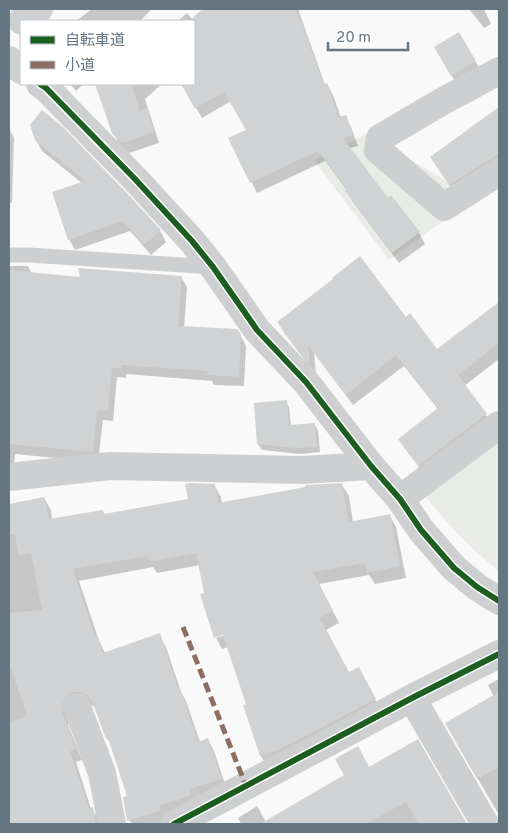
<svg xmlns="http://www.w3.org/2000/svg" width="508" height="833" font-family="Overpass,'Noto Sans JP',sans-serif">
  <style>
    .green { fill: #e8ebe6 }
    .shadow { fill: #0003 }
    .building { fill: #d0d2d3 }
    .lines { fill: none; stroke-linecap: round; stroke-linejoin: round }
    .service { stroke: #cecfd0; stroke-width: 15 }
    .minor { stroke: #cecfd0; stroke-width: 28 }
    .quiet { stroke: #8d6e63; stroke-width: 5; stroke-dasharray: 10 5; stroke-linecap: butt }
    .cycleway-casing { stroke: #fff; stroke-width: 9 }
    .cycleway { stroke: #1b5e20; stroke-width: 6 }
  </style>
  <rect width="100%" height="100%" fill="#f9f9f9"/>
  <path class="green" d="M367,134L380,138L404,156L443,179L469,202L389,260L314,160Z
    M499,438V571C470,549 446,521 422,493Z"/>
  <path class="shadow" d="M92,9H152L140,21H76Z
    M205,9H298L325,85L327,84L333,95L341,118L345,116L351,127L358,146L349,148L387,199L391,197L419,233L425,244L399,263L353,202L347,191V190L325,161L257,193L230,138L247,130L231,101L202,118L182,84H194V21H178L187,13L192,19Z
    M469,9H485H484L491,24L484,28Z
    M459,33L482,73L458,87L436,47Z
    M70,84H83L76,91Z
    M106,84H162L145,99L159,143L129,153L119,144L113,132L98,90Z
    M499,109V168L456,195L432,157Z
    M9,128L14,138L12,203H9Z
    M36,140L160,231L166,242L151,255L130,231L75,250L69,239L82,183L42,151Z
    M9,266H28L32,274L82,278L181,277L187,287L184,328L240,335L246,346L244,386L214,385L212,381L126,374V378L117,377L113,421L103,420L98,462L15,454L14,465L9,464Z
    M499,303V359L464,386L486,415L493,426L426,476L406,450L399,439L438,409L404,366L353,405L314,353L316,373L308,364L285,334L278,322L406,319L437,351Z
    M286,402L289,407L291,426L314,424L318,430L320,452L300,454L262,450L258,444Z
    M214,485L221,497L222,503L342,485L349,496L353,523L390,516L396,527L406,578L375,584L369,575L319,584L339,623L326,630L349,674L365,680L381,711L268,767L261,756L247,705L228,647L222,649L216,638L229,634L215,636V637L200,565L157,573L153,567L79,581L98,638L105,653L159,635L166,647L181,692L186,701L200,742L208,740L214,751L227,790L166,822L160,824H132L128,818L129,797L114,750L107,738L95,707L87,703L68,717V725L82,760L76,762L91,809H92L99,820L100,824H9V505L44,498L51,510L52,520L104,515L190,500Z
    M499,679V815L446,724L494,697L488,685Z
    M417,741L466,824H241L238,818L257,806L266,822L369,769Z"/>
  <path class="building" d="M203,9H294L300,19L324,84L327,83L339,117L346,115L353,135L343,138L388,198L391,195L420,232L392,253L345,191L347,189L318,151L250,183L228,138L246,130L224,92L194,109V107L181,84H194V16Z
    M459,32L476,61L451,76L434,47Z
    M95,84H131L140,111L147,108L154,132L122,143L112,133Z
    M499,107V154L449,185L430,157Z
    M42,110L63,127L124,190L161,230L144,245L123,221L68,240L52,192L85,181L35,140L30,125Z
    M360,256L406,317L410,313L437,349L499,302V343L458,375L487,414L418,466L398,439L438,408L396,355L346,395L308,345L310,364L300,353L277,322L333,279L332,278Z
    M78,268L182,276L178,326L237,329L241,334L239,377L207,375L208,371L121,365V368H112L108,411L97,410L93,452L9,444V270L80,277Z
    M287,400L289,425L315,423L317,447L296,448L257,444L254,403Z
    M191,483L215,484L218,503L305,487L306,485L342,483L349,522L390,514L400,566L367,573L365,563L313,572L333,611L320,618L349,672L359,667L376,699L281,749L260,756L243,705L246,704L223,635L214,638L200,594L204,593L196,553L149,562L148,556L73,569L95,636L97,635L103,653L160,633L178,689L180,688L198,742L208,738L222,779L189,789L191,795L159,806L160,811L127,821L123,797L127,796L108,738L106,739L92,701L87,695L80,692H72L65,698L62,705V712L76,749L70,751L89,808L93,807L96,824H9V722L27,716L9,662V613L42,610L31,553L19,556L15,534H9V504L44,497L49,519L103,510L104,514L188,499L185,484Z
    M499,692V767L477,779L445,723Z
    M418,739L467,824H419L406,802L366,824H260L344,775L335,759L358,746L369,767Z"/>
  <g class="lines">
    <path class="service" d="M9,255H29L213,267"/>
    <path class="minor" d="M22,21L39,9
      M9,60L21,70
      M499,71L443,101L380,138L378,150L444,207L499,172
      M40,84L46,88L135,179L192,241L213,267L257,330L306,382L371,466L400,499L421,530L454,568L477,587L499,601
      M9,477L110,466L302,470L371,466
      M400,499L499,425
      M412,698L485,824
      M77,707L102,773L112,824
      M174,824L412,698L499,654"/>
    <path class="quiet" d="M183,627L246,786"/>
    <defs>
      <path id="cycleway" d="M40,84L46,88L135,179L192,241L213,267L257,330L306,382L371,466L400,499L421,530L454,568L477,587L499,601
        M174,824L412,698L499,654"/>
    </defs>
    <use href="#cycleway" class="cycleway-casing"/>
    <use href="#cycleway" class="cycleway"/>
  </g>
  <rect width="508" height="833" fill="none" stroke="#657683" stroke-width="20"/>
  <rect x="20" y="20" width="175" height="65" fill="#ffffff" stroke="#c1c8cd"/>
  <rect x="30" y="36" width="25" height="8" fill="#1b5e20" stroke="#c1c8cd"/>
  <text x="65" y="45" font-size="15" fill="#657683">自転車道</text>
  <rect x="30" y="61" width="25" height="8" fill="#8d6e63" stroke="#c1c8cd"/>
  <text x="65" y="70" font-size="15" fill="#657683">小道</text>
  <path d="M328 42v8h80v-8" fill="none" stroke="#657683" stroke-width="2.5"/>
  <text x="336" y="42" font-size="15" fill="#657683" stroke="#ffffff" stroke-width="4" paint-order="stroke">20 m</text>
</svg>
